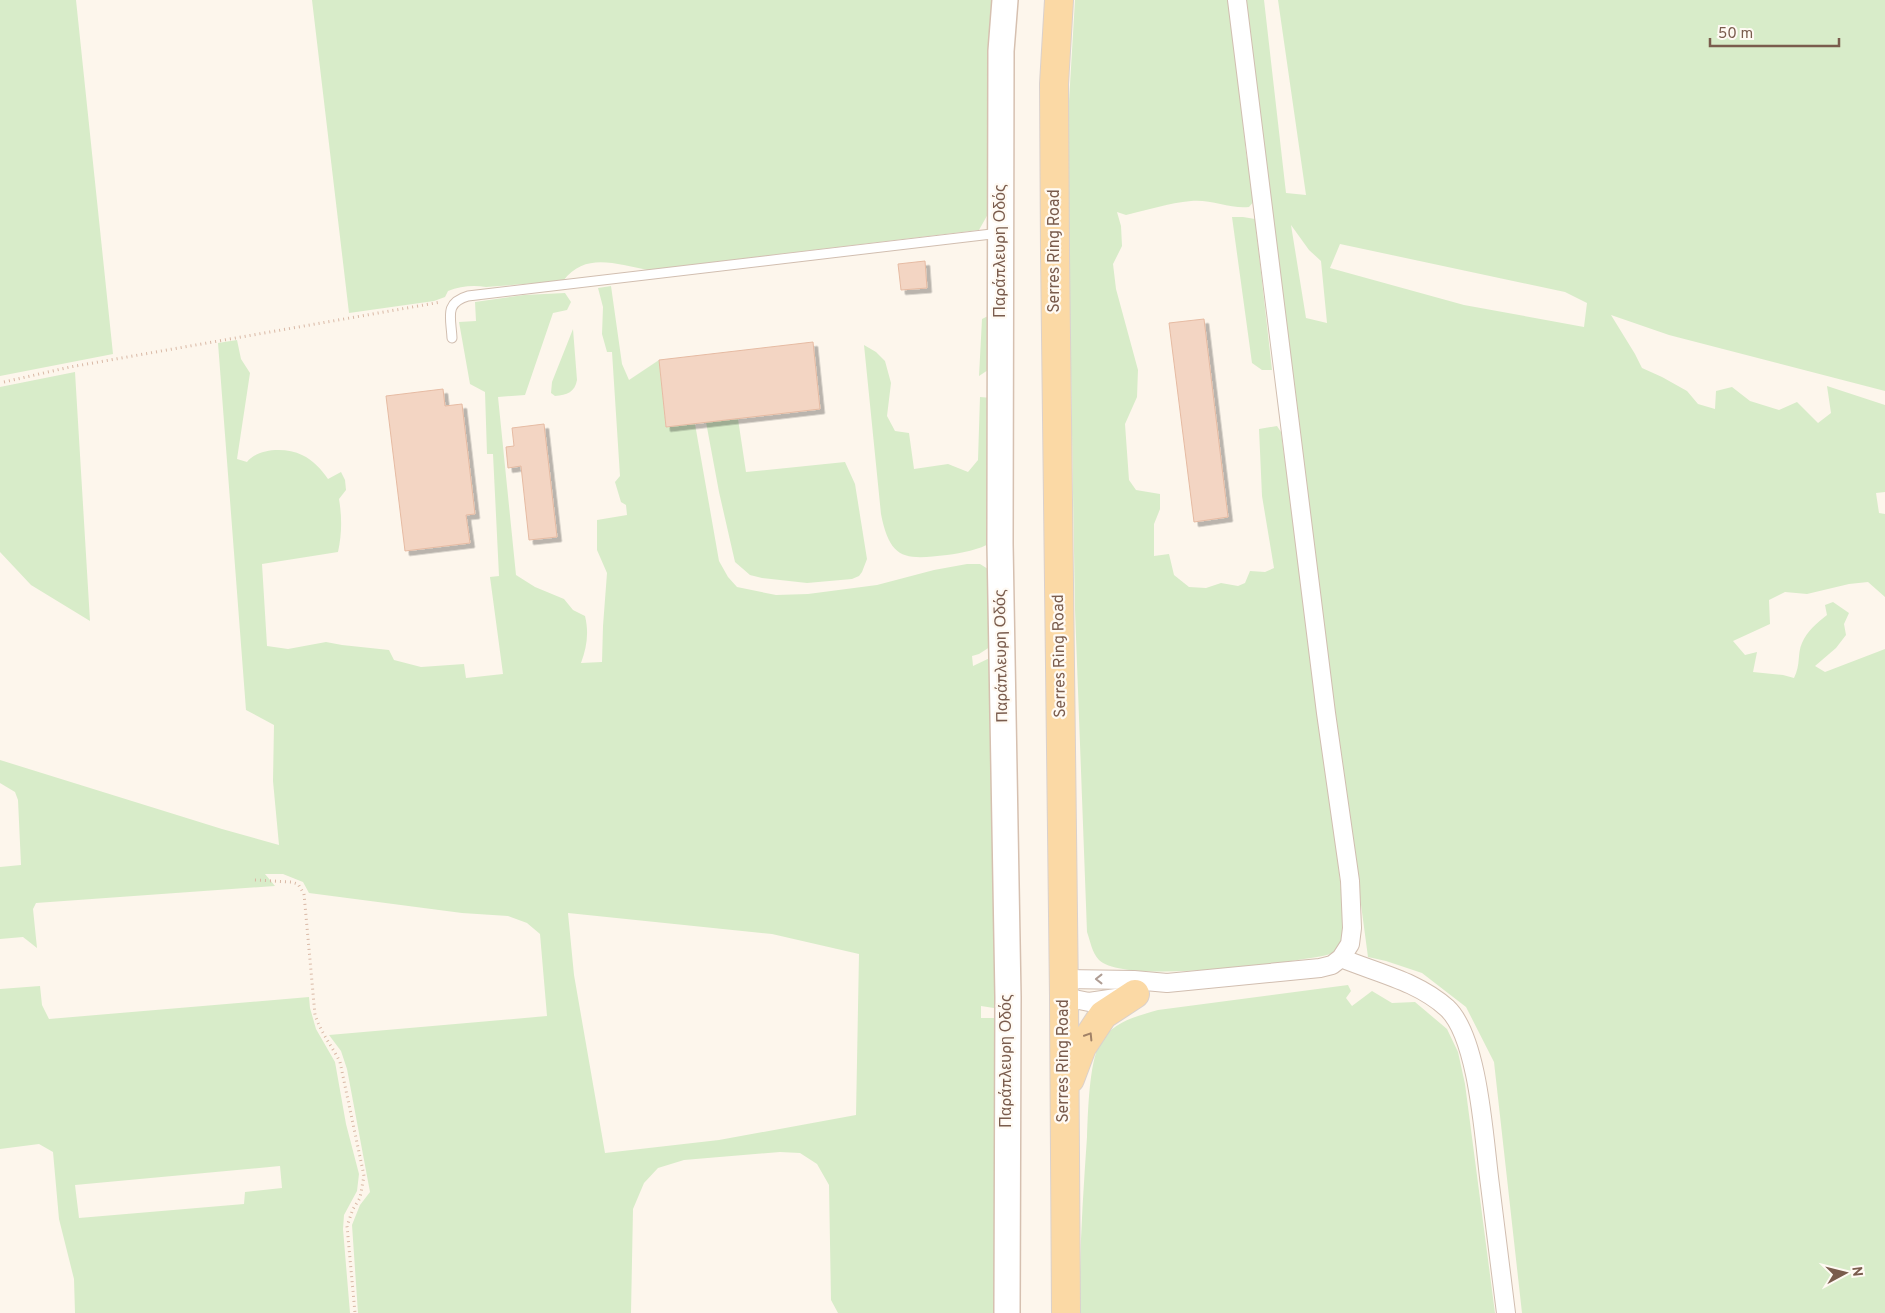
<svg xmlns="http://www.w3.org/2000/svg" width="1885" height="1313" font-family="Overpass,sans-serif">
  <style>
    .green { fill: #d8ecc9; fill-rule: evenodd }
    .building { fill: #f3d5c3; stroke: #e6bba3; filter: url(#shadow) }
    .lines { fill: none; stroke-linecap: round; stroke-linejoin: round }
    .lane-casing { stroke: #d1beb0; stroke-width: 11 }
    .street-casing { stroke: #d1beb0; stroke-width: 20 }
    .secondary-casing { stroke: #d6c0b0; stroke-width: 28 }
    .primary-casing { stroke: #dad1cd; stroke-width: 30 }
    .path { stroke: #d9b8a5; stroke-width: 3; stroke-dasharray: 1 4; stroke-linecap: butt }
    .lane { stroke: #fff; stroke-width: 9 }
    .street { stroke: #fff; stroke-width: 18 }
    .secondary { stroke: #fff; stroke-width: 25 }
    .primary { stroke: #fbd9a5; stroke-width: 28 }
    .oneway { stroke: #af9d94 }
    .oneway2 { stroke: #a18267 }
    .labels { text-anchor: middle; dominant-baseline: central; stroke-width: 4.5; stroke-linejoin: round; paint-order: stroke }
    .street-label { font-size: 16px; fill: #7a5c4d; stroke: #fffaf3 }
  </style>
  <defs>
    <filter id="shadow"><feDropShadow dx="4.5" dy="4.5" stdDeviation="0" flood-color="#0004"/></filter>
  </defs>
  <rect width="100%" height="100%" fill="#fdf6ec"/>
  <path class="green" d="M0,0H76L113,354L0,376Z
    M312,0H997L990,197L988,214L979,230L648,270C617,265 586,251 563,281L486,287C474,285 460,286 448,291L445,297L434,301L349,313Z
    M1075,0H1231L1246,153L1255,200L1249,207C1230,209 1211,199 1191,201C1169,203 1147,210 1126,215L1117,212L1121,226L1122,246L1113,264L1116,289L1138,370L1137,397L1125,424L1129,480L1136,490L1160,494V509L1154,524V556L1169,554L1174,575L1189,587L1206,588L1221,583L1238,586L1245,583L1250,571L1265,572L1274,568L1262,496L1259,429L1277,426L1281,432L1330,794L1346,933L1337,951L1327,955C1289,963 1125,985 1099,960C1092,953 1090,940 1087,932L1075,610L1067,135Z
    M1245,0H1264L1286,193L1306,195L1278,0H1885V391L1669,335L1611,315L1635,354L1642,368L1662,377L1687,391L1698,404L1715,409L1716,391L1732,387L1750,401L1779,410L1797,402L1818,423L1831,413L1827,386L1885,405V492L1876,493L1879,513L1885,514V597L1868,582L1849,584L1807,594L1785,592L1769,600L1770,624L1733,641L1745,655L1757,652L1753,672L1783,675L1794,678C1801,664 1797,654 1802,643C1807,631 1817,623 1827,615L1825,605L1833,602L1849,613L1844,624L1846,635L1836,648L1815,666L1825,672L1885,649V1313H1522L1494,1062L1466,1007L1422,973L1386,961L1368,957L1268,208ZM1291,225L1309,250L1321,261L1327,323L1306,318ZM1340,244L1565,292L1587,303L1584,327L1464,305L1330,268Z
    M1232,217H1243L1255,219L1272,370H1262L1252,363Z
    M611,286L622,364L629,380L659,360L666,427L695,424L719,561L728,577L737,587L776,595L808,594L877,585L934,570L967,564H980L988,569L991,575L993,645L979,654L972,656L973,666L994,656L998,996L994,1008L981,1006V1018H996L998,1313H838L831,1300L829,1185L817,1164L800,1153L780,1152L684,1160L658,1168L644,1183L633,1209L631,1313H358L352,1225L360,1205L370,1192L347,1069L341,1051L329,1035L547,1016L540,934L527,923L508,916L462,913L309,893L303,882L283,874H265L275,886L36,903L33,909L37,948L23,937L0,939V867L21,865L18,800L15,792L0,783V760L222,829L279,845L273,781L274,725L246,710L218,343L237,340L241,359L250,373L237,459L247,462C258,448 286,447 302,455C313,460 321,469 328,479L341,472L345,480L346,490L339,499C342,517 342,534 338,552L262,564L267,646L288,649L326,642L342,645L389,650L394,660L421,667L464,664L466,678L503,674L490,577L499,576L493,454H487L485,392L470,384L459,322L476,321L475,302L524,295L565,293L571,302L567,310L553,313L525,395L498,397L516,575L535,587L564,599L573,610L585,616C589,632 587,647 581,663L602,662L603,626L607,573L597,550V520L627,515L626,505L621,502L615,482L620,476L612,352H607L602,334L603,307L598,288ZM568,913L772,934L859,954L856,1115L719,1140L605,1153L574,975Z
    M988,316V370L979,376L982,319Z
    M573,329L577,380C575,392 567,395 555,396L551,393L552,382Z
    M864,345L876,352L885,361L891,383L887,416L895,431L909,433L914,469L948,464L968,472L978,460L980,397L992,398V542C979,550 962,553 947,555C905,560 890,560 881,514Z
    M75,372L90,621L31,585L0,552V387Z
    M738,419L746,472L845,462L855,484L867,559L862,572L859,576L852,579L807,583L762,578L750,575L735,562L719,492L706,422Z
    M1348,985L1351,991L1346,998L1352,1006L1372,991L1392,1003L1415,1002L1447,1029L1458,1052L1465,1084L1495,1313H1080C1079,1254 1083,1196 1087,1137C1088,1113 1089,1063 1100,1043C1112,1022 1137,1016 1158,1010Z
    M40,986L42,1005L49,1019L309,997L310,1008L316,1029L335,1062L346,1124L359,1174L357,1191L344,1215L343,1229L350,1313H75L74,1279L59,1219L53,1152L39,1144L0,1149V989ZM280,1166L282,1188L245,1192L244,1204L79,1218L75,1185Z"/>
  <path class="building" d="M925,261L927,288L901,290L898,264Z
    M1204,319L1228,517L1194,522L1169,323Z
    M813,342L820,409L666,427L659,360Z
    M443,389L445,406L462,404L475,514L466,515L470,543L405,551L386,396Z
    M544,424L557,537L529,540L521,466L508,468L506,447L514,446L512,428Z"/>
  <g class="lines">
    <defs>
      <path id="lane" d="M452,338C451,317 444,303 468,296L1000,233"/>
      <path id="street" d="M1341,958C1377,973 1417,981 1447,1008C1479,1038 1484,1141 1490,1185C1495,1228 1501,1270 1506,1313
        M1064,979L1134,980L1167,983L1320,968L1332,965L1341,958L1350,944L1352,928L1350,881L1326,713L1237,0
        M1064,997L1089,1002L1123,997"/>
      <path id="secondary" d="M1005,0L1001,51L1000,544L1008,997L1007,1313"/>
      <path id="primary" d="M1059,0L1054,84L1055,253L1064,997L1066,1313
        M1070,1079L1082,1047L1103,1015L1135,994"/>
    </defs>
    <use href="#lane" class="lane-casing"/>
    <use href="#street" class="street-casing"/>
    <use href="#secondary" class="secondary-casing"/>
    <use href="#primary" class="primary-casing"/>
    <path class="path" d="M4,382L70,367L441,302
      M255,880L291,882L298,884L304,894L315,1015C321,1033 332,1046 340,1062L364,1176L360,1198L353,1209L347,1226L355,1313"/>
    <use href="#lane" class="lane"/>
    <use href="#street" class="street"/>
    <use href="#secondary" class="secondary"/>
    <use href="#primary" class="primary"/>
  </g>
  <defs><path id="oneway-chevron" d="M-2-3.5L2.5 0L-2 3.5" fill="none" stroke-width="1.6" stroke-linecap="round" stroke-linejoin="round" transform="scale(1.25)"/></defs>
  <use class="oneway" href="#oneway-chevron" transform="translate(1099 979) rotate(180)"/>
  <use class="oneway2" href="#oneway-chevron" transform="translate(1089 1036) rotate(-58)"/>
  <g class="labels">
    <g class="street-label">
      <text transform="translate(1001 251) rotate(-90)">Παράπλευρη Οδός</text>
      <text transform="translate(1055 251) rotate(-90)">Serres Ring Road</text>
      <text transform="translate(1002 656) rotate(-91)">Παράπλευρη Οδός</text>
      <text transform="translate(1060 656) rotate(-91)">Serres Ring Road</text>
      <text transform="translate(1007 1061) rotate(-90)">Παράπλευρη Οδός</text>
      <text transform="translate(1064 1061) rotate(-90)">Serres Ring Road</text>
    </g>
  </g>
  <g transform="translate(1845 1273) rotate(83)" stroke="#fffaf3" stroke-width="4" paint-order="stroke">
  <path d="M0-4L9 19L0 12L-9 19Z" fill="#7a5c4d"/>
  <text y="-8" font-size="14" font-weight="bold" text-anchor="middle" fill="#7a5c4d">N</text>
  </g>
  <path d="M1710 38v8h129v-8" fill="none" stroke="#7a5c4d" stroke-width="2.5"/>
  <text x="1718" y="38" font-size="15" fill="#7a5c4d" stroke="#fffaf3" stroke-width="4" paint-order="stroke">50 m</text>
</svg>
